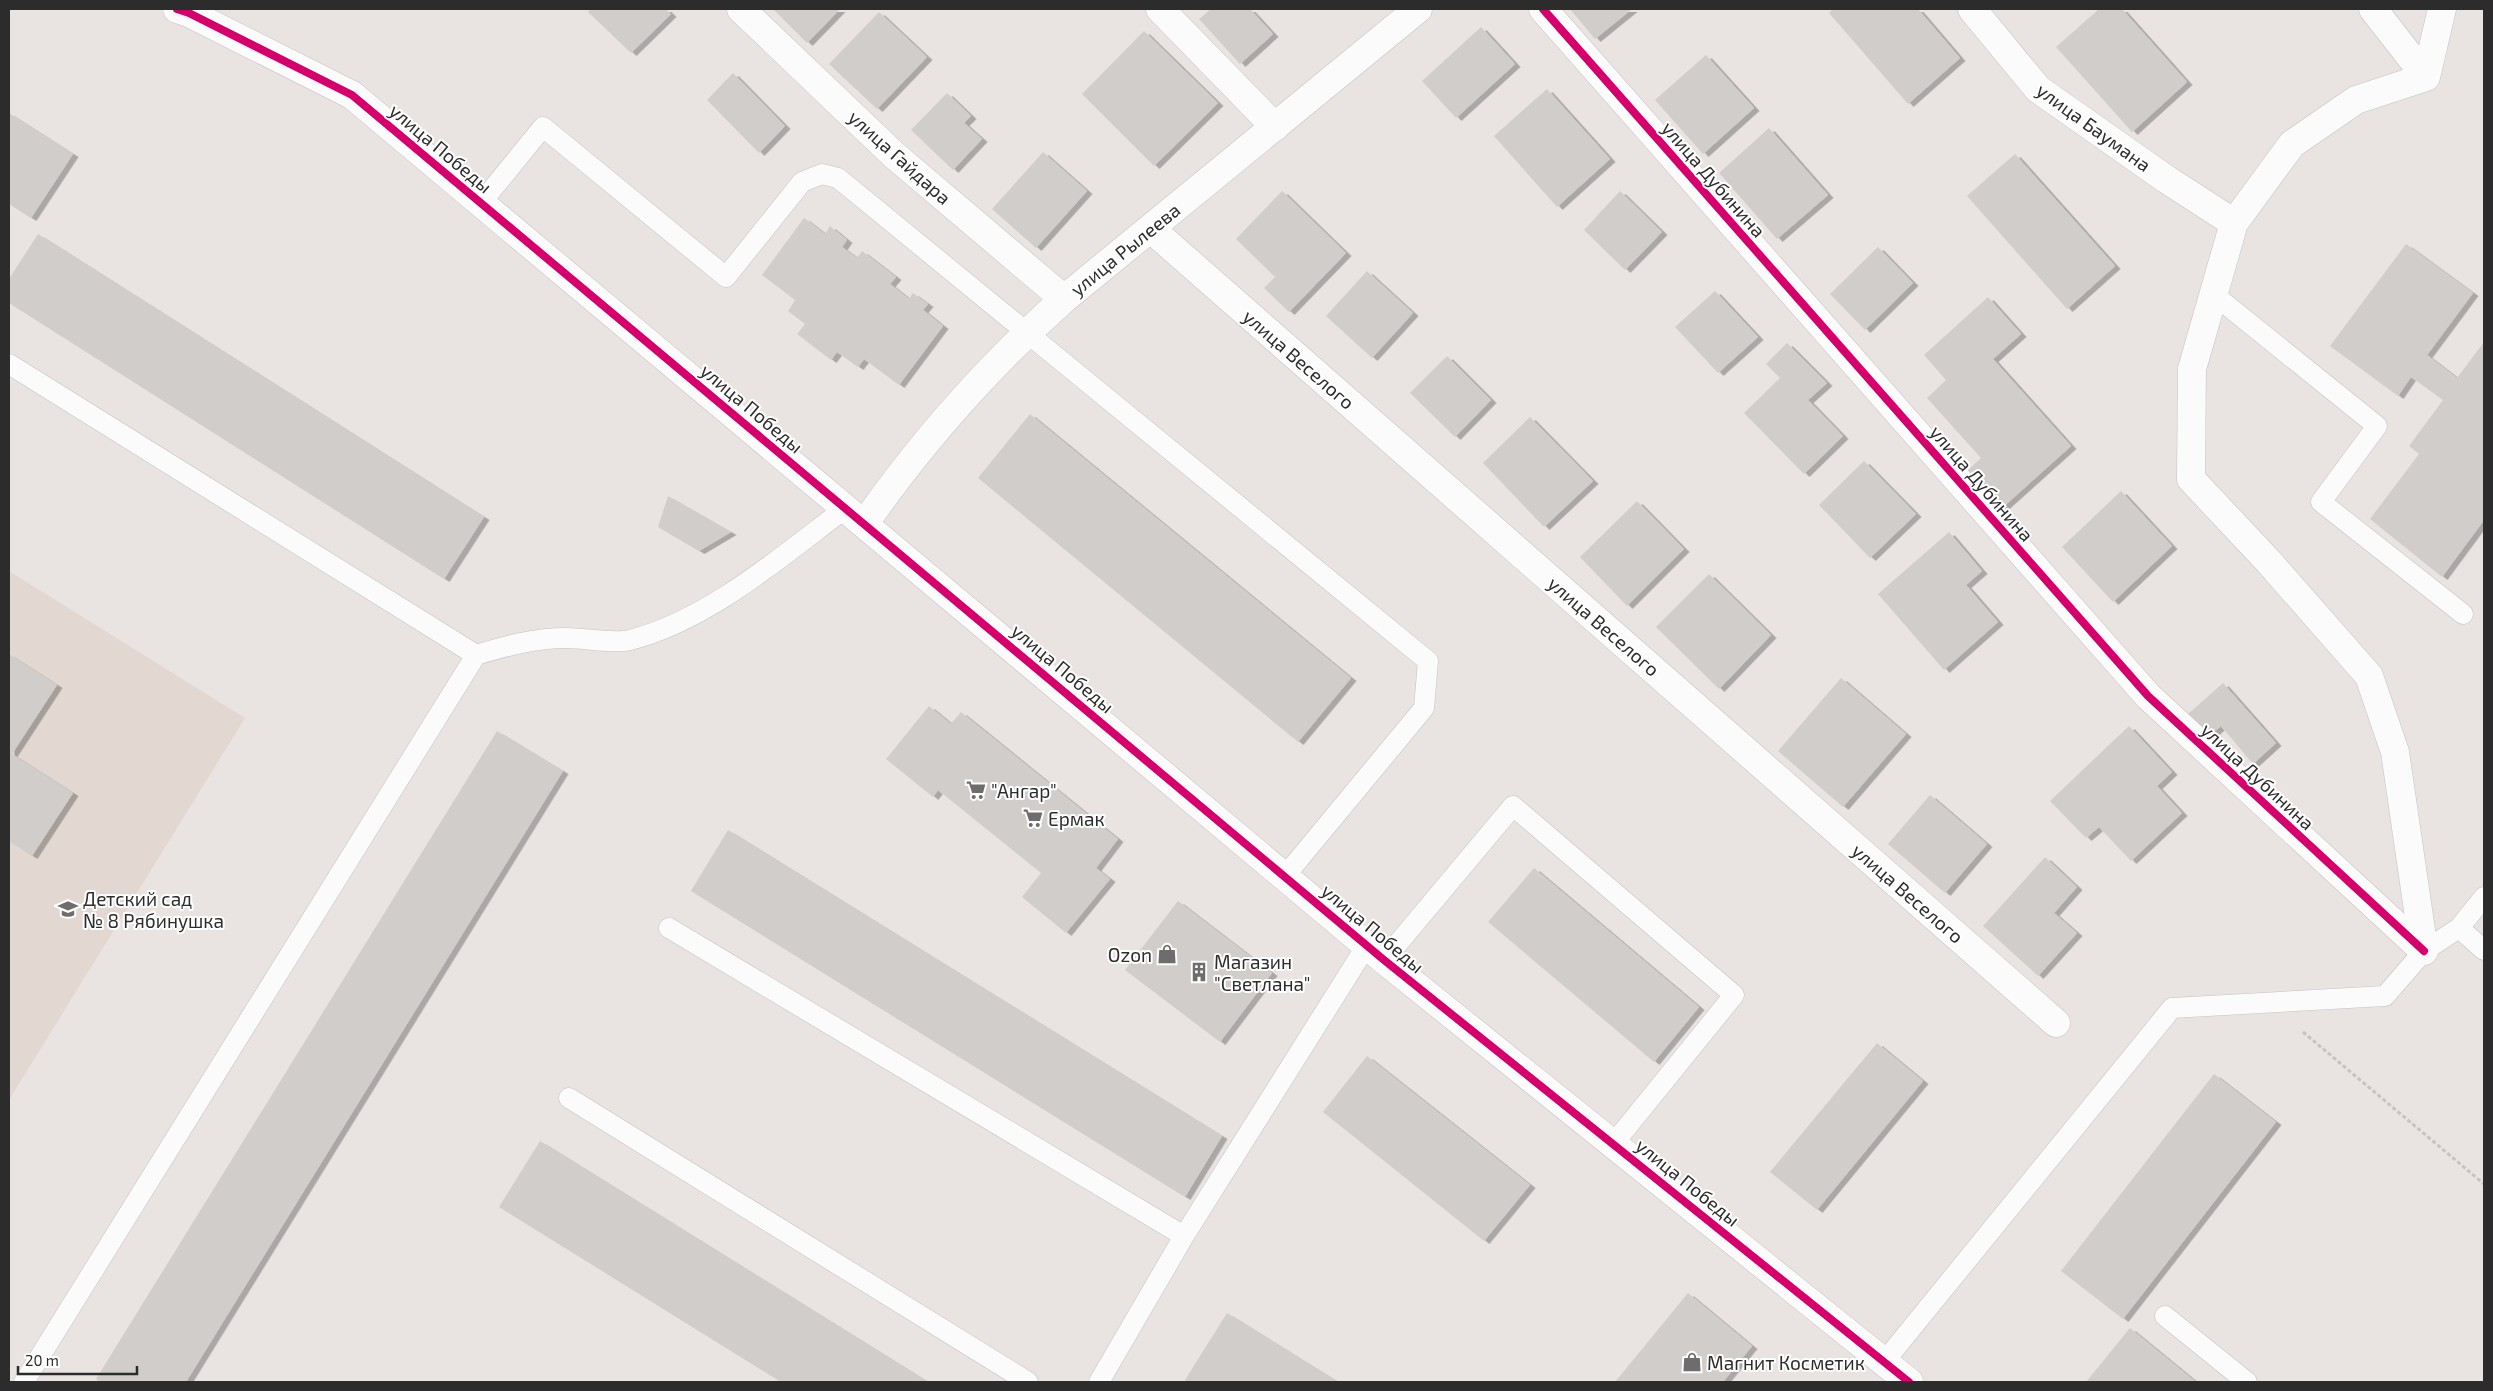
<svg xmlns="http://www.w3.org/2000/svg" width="2493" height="1391" font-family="'Exo 2',sans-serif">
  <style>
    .education { fill: #e3d8d1 }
    .building { fill: #d0cdcb; filter: url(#shadow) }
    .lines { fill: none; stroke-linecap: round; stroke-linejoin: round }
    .lane-casing { stroke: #c4c2c2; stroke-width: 21 }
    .street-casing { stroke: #c4c2c2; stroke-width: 29 }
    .secondary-casing { stroke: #c4c2c2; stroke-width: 29 }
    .path { stroke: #c4c4c3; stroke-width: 3; stroke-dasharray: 4 2.5; stroke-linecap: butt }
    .lane { stroke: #fcfbfb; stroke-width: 20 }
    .street { stroke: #fcfbfb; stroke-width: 28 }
    .secondary { stroke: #fcfbfb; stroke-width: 28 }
    .cycleway-casing { stroke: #fff; stroke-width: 11 }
    .cycleway { stroke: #d6006c; stroke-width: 8 }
    .labels { text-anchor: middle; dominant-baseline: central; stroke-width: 4; stroke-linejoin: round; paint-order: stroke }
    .street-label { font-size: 19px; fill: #2c2c2c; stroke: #fff }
    .poi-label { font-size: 19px; fill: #2c2c2c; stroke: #fff; text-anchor: start }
  </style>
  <defs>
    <filter id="shadow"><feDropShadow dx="5.5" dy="3" stdDeviation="0" flood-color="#0004"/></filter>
  </defs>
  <rect width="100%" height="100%" fill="#e9e4e2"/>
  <path class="education" d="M9,571L245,718L9,1100Z"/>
  <path class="building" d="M591,9H666L671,14L631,53L588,12Z
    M773,9H840L807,43Z
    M1211,9H1250L1273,34L1240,64L1199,19Z
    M1570,9H1632L1595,39Z
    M1833,9H1918L1960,58L1908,104L1829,13Z
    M2099,9H2122L2187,82L2132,132L2056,47Z
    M879,12L927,57L877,109L829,64Z
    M1481,27L1515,64L1456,118L1422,81Z
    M1144,31L1218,103L1154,166L1082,94Z
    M1706,55L1754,108L1703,154L1655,100Z
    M733,73L785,126L759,153L707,100Z
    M1547,89L1610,159L1557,207L1494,136Z
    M947,93L971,116L964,123L982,139L953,170L911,130Z
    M9,113L73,154L31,218L9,204Z
    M1769,128L1828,195L1777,239L1719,173Z
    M1043,152L1087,191L1036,248L992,209Z
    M2015,154L2115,266L2067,309L1967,196Z
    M1282,191L1346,253L1289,312L1264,288L1275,277L1236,239Z
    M1620,191L1662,232L1625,270L1584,230Z
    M804,218L825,234L830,226L847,240L842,247L857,258L862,251L896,277L890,284L909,299L913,293L928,304L923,310L943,326L899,385L864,359L858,367L837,352L831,360L797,334L805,324L788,311L795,300L762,275Z
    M38,234L484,517L444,579L9,303V279Z
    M2406,244L2473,293L2427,355L2457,378L2484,342V520L2442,577L2370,519L2419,454L2409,446L2443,400L2411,377L2398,396L2330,346Z
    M1878,247L1913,283L1865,330L1830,294Z
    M1367,271L1413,313L1372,358L1326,316Z
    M1715,291L1758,337L1718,373L1675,327Z
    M1988,297L2021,334L1993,359L2071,446L2002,508L1968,470L1981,458L1927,398L1946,380L1924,355Z
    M1787,343L1827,383L1808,400L1843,436L1804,474L1744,413L1780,378L1766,364Z
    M1447,356L1491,400L1455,437L1410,393Z
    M1030,414L1351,678L1298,742L978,478Z
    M1530,417L1593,481L1544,527L1483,463Z
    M1864,461L1916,514L1870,558L1819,505Z
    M2121,491L2172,546L2113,602L2062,547Z
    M668,496L731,532L699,551L658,527Z
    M1637,501L1684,549L1627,606L1580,557Z
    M1949,532L1982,571L1966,585L1998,622L1944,670L1878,594Z
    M1709,574L1771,635L1719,689L1656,627Z
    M9,654L57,685L12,754L73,793L32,856L9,841Z
    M1841,678L1906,734L1843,807L1778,751Z
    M2223,683L2276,743L2253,764L2221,726L2208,737L2188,714Z
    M929,706L951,724L961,712L1118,839L1096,868L1110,879L1066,933L1022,897L1041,873L938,790L933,797L886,759Z
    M2129,726L2172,772L2157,786L2182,813L2131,861L2099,827L2086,838L2050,801Z
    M497,731L563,771L186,1382H100L96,1379Z
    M1930,795L1987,844L1945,893L1888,844Z
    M728,830L1222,1136L1185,1197L691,891Z
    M2045,857L2077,887L2054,913L2077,933L2038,976L1983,926Z
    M1534,868L1699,1007L1654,1062L1488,922Z
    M1178,901L1272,973L1220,1042L1125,970Z
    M1877,1043L1923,1081L1817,1210L1770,1172Z
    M1367,1056L1530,1185L1484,1241L1323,1112Z
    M2214,1074L2276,1122L2123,1319L2061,1271Z
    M540,1141L928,1382H781L499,1207Z
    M1688,1293L1752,1346L1723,1382H1615Z
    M1227,1313L1338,1382H1188L1185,1380Z
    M2130,1328L2196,1382H2086Z"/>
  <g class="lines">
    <defs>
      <path id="lane" d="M481,203L543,127L726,277L802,182L822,174L838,178L1428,661L1424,708L1285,876
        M2213,294L2377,426L2321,502L2463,614
        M9,364L476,655L24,1382
        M476,655C506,646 535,638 566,638C584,638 613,644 630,640C709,620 783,555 847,507
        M669,928L1184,1236
        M2459,928L2484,950
        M1384,960L1513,806L1734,995L1614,1143
        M569,1098L1028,1382
        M2165,1316L2247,1382
        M1884,1362L2172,1008L2385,996L2424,951L2459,928L2484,897
        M1099,1382L1184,1236L1367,945"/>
      <path id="street" d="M741,9L894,155L1064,299
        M1160,9L1275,127
        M1543,9L2148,696L2424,951
        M1972,9L2038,89L2166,179L2234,223
        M2373,9L2426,77
        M2426,77L2442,9
        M1151,229L2056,1023
        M865,523C923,440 989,366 1064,299L1418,9
        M2424,951L2395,752L2369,676L2269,562L2191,479L2192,369L2234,223L2292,144L2356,100L2426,77"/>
      <path id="secondary" d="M177,9L189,13L352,95L1384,960L1909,1382"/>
    </defs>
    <use href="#lane" class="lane-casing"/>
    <use href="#street" class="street-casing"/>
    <use href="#secondary" class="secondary-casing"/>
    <path class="path" d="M2303,1032L2484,1184"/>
    <use href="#lane" class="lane"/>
    <use href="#street" class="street"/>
    <use href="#secondary" class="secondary"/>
    <defs>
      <path id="cycleway" d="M177,9L189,13L352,95L1384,960L1909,1382
        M1543,9L2148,696L2424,951"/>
    </defs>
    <use href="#cycleway" class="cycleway-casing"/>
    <use href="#cycleway" class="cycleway"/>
  </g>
  <defs>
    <symbol id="supermarket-bare" viewBox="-9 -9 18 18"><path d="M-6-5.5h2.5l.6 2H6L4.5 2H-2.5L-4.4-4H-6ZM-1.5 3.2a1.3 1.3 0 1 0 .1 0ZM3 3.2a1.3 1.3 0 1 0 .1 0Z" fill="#6e6c6c" stroke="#fff" stroke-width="2.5" paint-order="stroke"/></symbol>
    <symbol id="school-bare" viewBox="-9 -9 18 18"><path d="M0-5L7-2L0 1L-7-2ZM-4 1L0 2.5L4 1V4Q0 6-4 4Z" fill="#6e6c6c" stroke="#fff" stroke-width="2.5" paint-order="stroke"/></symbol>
    <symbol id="shop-bare" viewBox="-9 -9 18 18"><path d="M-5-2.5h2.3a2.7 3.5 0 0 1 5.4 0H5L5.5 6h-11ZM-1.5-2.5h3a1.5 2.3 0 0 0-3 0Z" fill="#6e6c6c" stroke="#fff" stroke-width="2.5" paint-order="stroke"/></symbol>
    <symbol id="building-bare" viewBox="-9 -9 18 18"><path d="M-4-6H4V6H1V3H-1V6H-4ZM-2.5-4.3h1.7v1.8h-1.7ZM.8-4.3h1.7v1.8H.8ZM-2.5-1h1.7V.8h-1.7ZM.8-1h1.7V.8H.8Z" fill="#6e6c6c" stroke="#fff" stroke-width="2.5" paint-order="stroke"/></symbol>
  </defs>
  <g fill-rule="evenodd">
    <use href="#supermarket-bare" x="962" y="776" width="28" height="28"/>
    <use href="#supermarket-bare" x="1019" y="804" width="28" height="28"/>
    <use href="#school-bare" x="54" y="895" width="28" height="28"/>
    <use href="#shop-bare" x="1153" y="940" width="28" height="28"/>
    <use href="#building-bare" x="1185" y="958" width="28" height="28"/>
    <use href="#shop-bare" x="1678" y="1348" width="28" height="28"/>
  </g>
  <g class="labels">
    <g class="street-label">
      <text transform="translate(2094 127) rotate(36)">улица Баумана</text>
      <text transform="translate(441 148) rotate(40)">улица Победы</text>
      <text transform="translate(900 157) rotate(42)">улица Гайдара</text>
      <text transform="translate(1714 179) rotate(49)">улица Дубинина</text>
      <text transform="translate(1125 249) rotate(-39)">улица Рылеева</text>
      <text transform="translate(1299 359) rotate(41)">улица Веселого</text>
      <text transform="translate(752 408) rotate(40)">улица Победы</text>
      <text transform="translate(1982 483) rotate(49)">улица Дубинина</text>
      <text transform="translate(1604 626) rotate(41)">улица Веселого</text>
      <text transform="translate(1063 668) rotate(40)">улица Победы</text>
      <text transform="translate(2258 776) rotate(43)">улица Дубинина</text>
      <text transform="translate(1908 893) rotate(41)">улица Веселого</text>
      <text transform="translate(1373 928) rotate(40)">улица Победы</text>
      <text transform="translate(1688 1182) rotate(39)">улица Победы</text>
    </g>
    <g class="poi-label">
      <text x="991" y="790">"Ангар"</text>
      <text x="1048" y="818">Ермак</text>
      <text x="83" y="898">Детский сад<tspan x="83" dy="22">№ 8 Рябинушка</tspan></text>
      <text x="1152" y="954" text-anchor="end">Ozon</text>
      <text x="1214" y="961">Магазин<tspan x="1214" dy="22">"Светлана"</tspan></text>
      <text x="1707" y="1362">Магнит Косметик</text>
    </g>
  </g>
  <rect width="2493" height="1391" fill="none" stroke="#2c2c2c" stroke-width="20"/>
  <path d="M18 1366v8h119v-8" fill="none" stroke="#2c2c2c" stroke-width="2.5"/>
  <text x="25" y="1366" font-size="15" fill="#2c2c2c" stroke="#ffffff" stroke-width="4" paint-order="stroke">20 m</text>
</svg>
